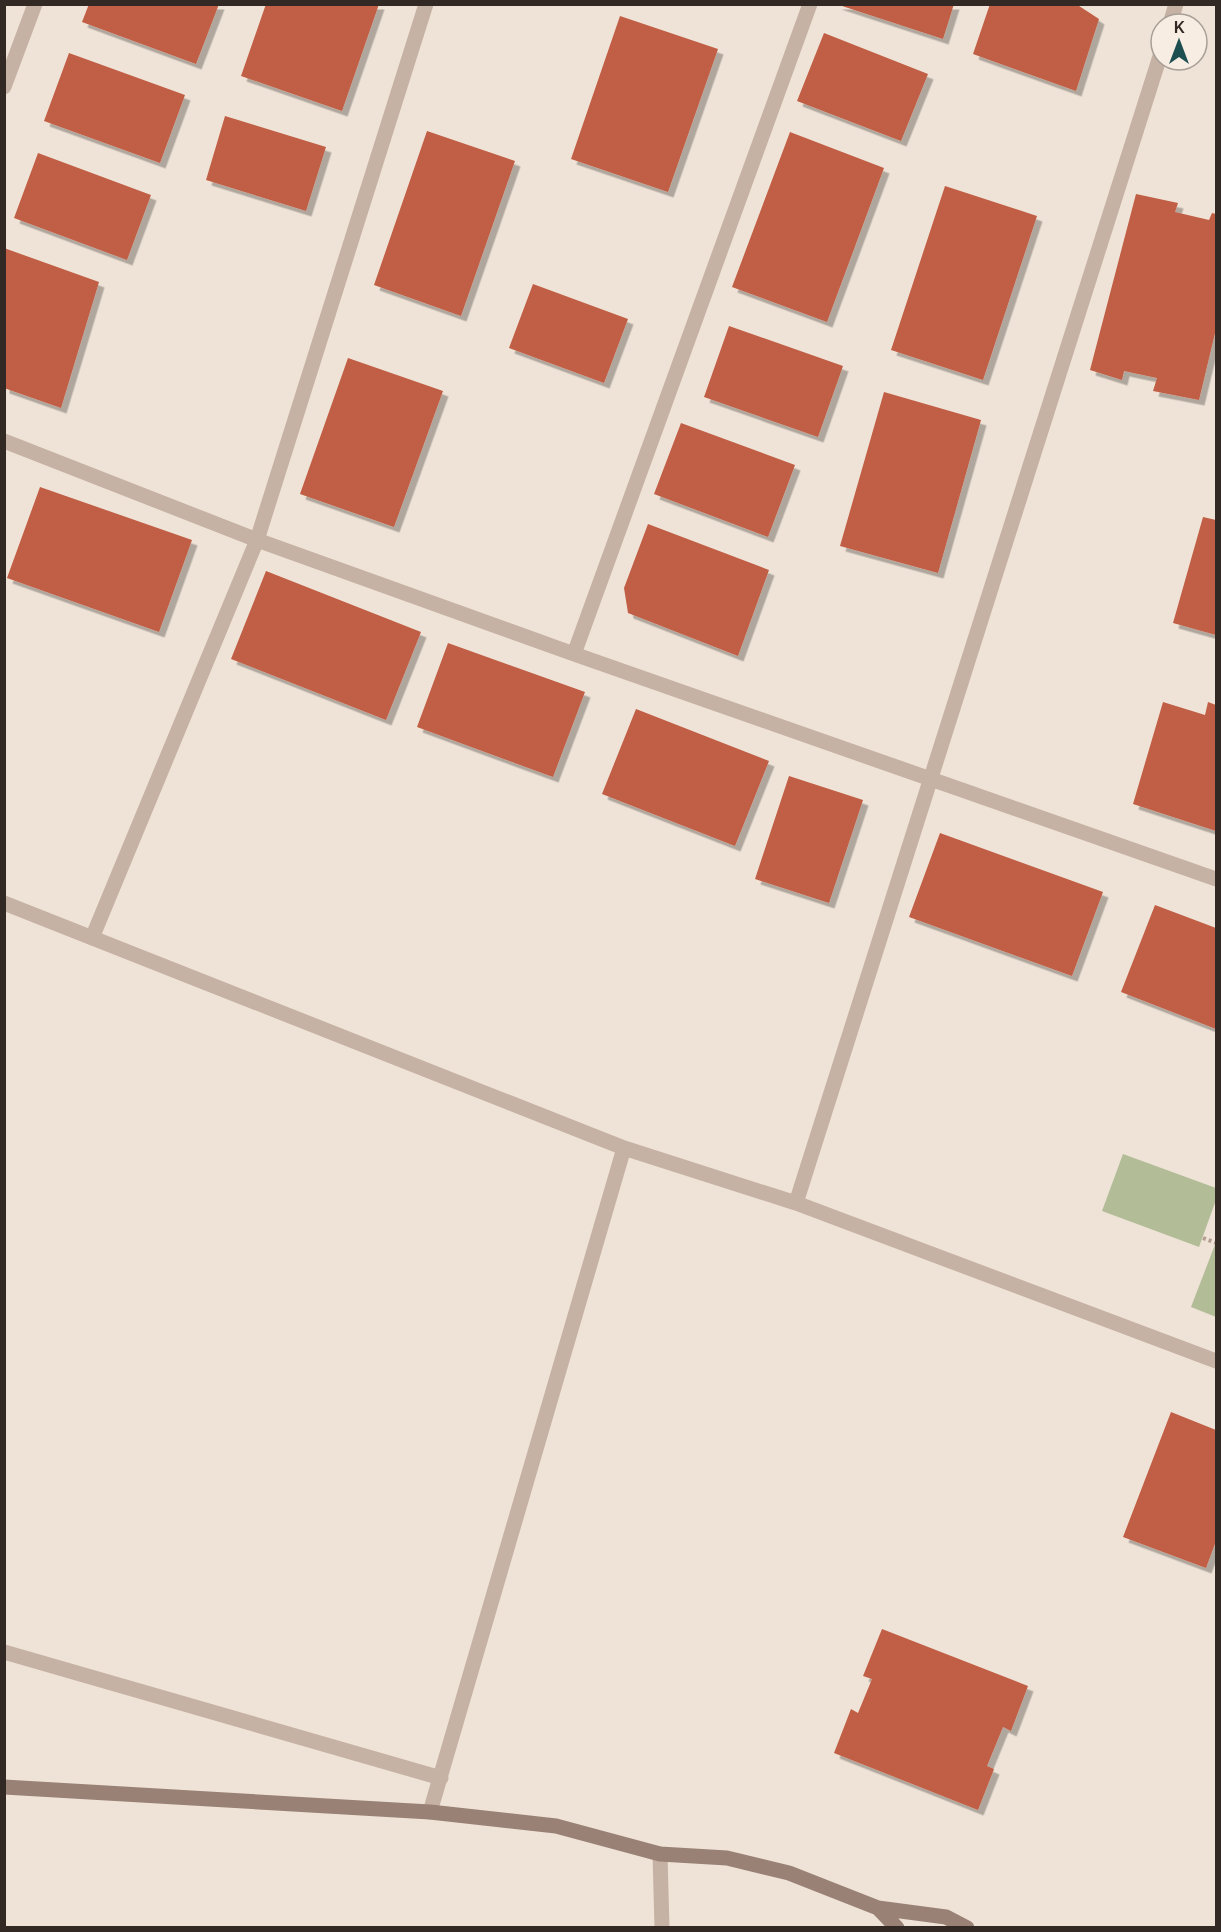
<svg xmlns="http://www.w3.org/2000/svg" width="1221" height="1932" font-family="Raleway,sans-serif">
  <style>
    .green { fill: #b2bd98 }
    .building { fill: #c05e44; filter: url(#shadow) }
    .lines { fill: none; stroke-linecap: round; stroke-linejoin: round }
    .path { stroke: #b29c8e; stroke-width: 4; stroke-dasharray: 3 3; stroke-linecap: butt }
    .street { stroke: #c6b2a4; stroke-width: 15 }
    .secondary { stroke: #9a8176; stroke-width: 15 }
  </style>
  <defs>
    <filter id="shadow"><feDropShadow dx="5.5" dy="5.5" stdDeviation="0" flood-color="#0004"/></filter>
  </defs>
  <rect width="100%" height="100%" fill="#efe3d7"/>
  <path class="green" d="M1123,1154L1216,1188V1200L1199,1247L1102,1211Z
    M1216,1242V1317L1191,1307Z"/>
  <path class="building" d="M89,4H219L196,64L82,22Z
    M266,4H379L342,111L241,76Z
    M836,4H954L943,39Z
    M990,4H1076L1099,19L1076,91L973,54Z
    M620,16L718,49L668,192L571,159Z
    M824,33L928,74L901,141L797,101Z
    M69,53L185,95L160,163L44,121Z
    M225,116L326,147L306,211L206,180Z
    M427,131L515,161L461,316L374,285Z
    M790,132L884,168L827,322L732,287Z
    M38,153L151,195L127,260L14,218Z
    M945,186L1037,216L983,380L891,350Z
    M1136,194L1178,203L1175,212L1209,220L1212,213L1216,214V329L1199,400L1153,391L1157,378L1124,371L1122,380L1090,370Z
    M4,248L99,282L61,408L4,388Z
    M533,284L628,319L604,383L509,348Z
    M729,326L843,366L818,437L704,397Z
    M348,358L443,391L394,527L300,494Z
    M884,392L981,420L938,573L840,546Z
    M681,423L795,465L768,537L654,494Z
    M40,487L192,540L159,632L7,578Z
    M1203,517L1216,520V635L1173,623Z
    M648,524L769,570L738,656L628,613L624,588Z
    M266,571L421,632L386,720L231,659Z
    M448,643L585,692L553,777L417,727Z
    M1163,702L1205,715L1208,702L1216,705V831L1133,804Z
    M636,709L769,761L735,846L602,794Z
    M789,776L863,800L829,903L755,879Z
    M940,833L1103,892L1072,976L909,917Z
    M1155,905L1216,928V1029L1121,992Z
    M1171,1412L1216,1430V1541L1206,1568L1123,1537Z
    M882,1629L1028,1686L1011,1731L1003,1727L987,1766L994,1769L978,1810L834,1753L851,1709L858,1713L872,1679L863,1676Z"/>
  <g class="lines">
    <path class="path" d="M1203,1238L1216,1243"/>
    <path class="street" d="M1170,24L1176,4
      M4,87L35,4
      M4,441L257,540L574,654L1216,879
      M574,654L810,4
      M4,903L624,1148L796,1203L1216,1361
      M92,938L257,540L426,4
      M796,1203L1161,53
      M4,1652L441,1778
      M430,1812L624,1148
      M660,1854L662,1928"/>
    <path class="secondary" d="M4,1787L430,1812L556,1826L660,1854L727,1858L789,1873L878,1908L946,1917L967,1928
      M878,1908L897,1928"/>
  </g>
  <rect width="1221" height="1932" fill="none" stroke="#322925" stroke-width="12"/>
  <g transform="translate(1179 42)"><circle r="28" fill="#f7ede3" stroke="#a89f97" stroke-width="1.5"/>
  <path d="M0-4.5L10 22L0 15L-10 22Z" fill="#1d4f51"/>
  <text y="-9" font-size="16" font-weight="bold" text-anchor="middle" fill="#322925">K</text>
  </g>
</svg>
